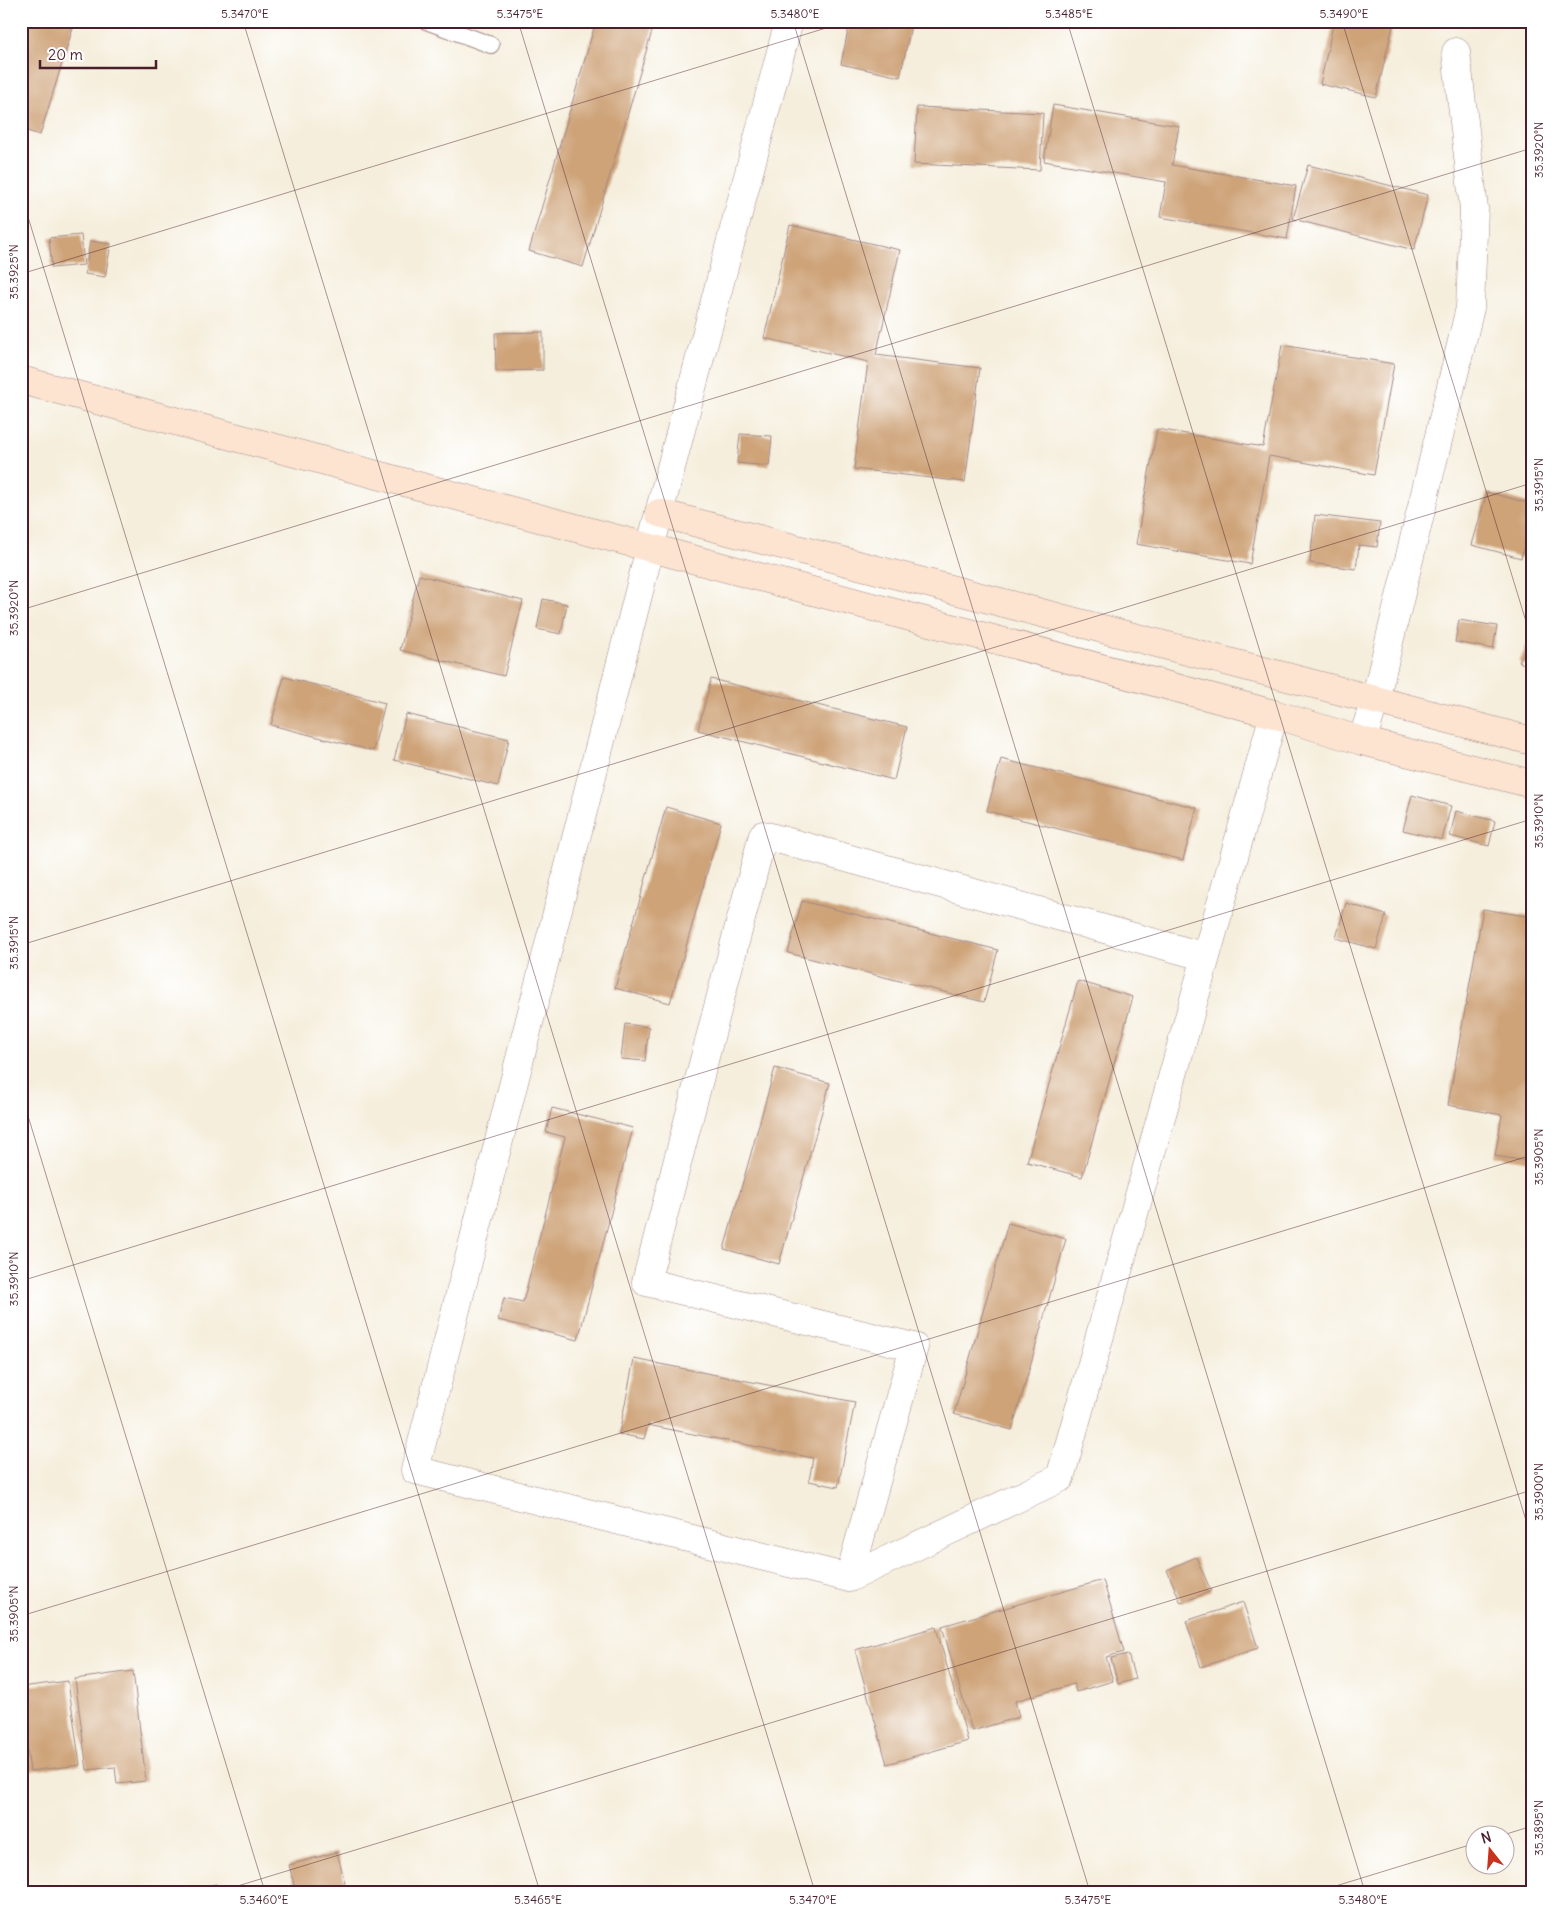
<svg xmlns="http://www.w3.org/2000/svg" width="1553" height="1913" font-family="Delius,sans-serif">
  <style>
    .building { fill: #cea378 }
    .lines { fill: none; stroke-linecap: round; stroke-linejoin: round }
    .lane-casing { stroke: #a08684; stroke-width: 18 }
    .street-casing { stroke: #a08684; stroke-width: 29 }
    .secondary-casing { stroke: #a08684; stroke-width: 29 }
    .lane { stroke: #fff; stroke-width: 16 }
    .street { stroke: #fff; stroke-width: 28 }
    .secondary { stroke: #fde4d1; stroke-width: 28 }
    .ticks { fill: none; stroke: #4a1f2b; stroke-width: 1; stroke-opacity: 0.45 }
    .neatline { fill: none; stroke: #4a1f2b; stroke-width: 2 }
    .ticks-label { font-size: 12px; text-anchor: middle; fill: #4a1f2b }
  </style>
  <rect width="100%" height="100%" fill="#fff"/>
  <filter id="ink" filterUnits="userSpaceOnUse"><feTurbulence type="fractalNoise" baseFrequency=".02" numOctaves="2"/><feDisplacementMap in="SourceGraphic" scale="10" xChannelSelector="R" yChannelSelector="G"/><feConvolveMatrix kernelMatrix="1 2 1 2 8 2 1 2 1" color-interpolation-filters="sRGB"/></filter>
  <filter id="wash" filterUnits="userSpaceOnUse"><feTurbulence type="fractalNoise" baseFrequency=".0096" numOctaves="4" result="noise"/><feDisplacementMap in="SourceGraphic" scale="20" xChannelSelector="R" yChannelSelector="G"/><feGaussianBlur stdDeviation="1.12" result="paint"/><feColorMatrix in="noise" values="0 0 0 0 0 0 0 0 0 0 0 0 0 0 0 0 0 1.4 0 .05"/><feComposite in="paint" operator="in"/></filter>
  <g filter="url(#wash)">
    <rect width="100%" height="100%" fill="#f5eedc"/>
    <g id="blocks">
      <path class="building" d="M23,21H75L40,135L21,129V28Z
        M596,21H655L583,267L529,251Z
        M850,21H912L900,77L841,64Z
        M1334,21H1394L1376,97L1320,84Z
        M1053,105L1179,126L1172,165L1296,186L1287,239L1160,217L1166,182L1044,161Z
        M917,107L1043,113L1040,170L914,164Z
        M1308,165L1428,195L1414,250L1293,219Z
        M790,225L900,250L876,355L980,368L965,482L854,469L868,362L764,338Z
        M81,235L84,265L52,268L49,238Z
        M90,241L111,244L105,277L85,274Z
        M1531,310H1532V325L1528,324Z
        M543,332V370L496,371L495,333Z
        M1282,345L1394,364L1374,475L1269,456L1250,564L1136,544L1157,429L1263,447Z
        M740,434L772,436L769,466L737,463Z
        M21,456L26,457L22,477H21Z
        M1487,492L1532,504V517L1521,558L1472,545Z
        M1315,515L1380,523L1377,547L1359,545L1356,569L1310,563Z
        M419,575L523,601L504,676L400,650Z
        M543,599L567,604L561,634L537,629Z
        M1459,620L1497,626L1493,649L1455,642Z
        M1532,635V667L1519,662Z
        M284,677L385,703L373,751L271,725Z
        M711,679L907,727L894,780L698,730Z
        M406,714L509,739L498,786L394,760Z
        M1001,759L1197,808L1183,860L987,811Z
        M1412,795L1451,806L1442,840L1403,830Z
        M666,807L721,823L670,1003L615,988Z
        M1456,811L1495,821L1489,846L1450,836Z
        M802,901L998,950L984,1002L788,953Z
        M1346,903L1386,915L1376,949L1336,938Z
        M1483,909L1532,917V1162L1495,1156L1502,1115L1448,1105Z
        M1078,981L1133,997L1082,1177L1027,1162Z
        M625,1024L649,1027L645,1061L621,1059Z
        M775,1068L830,1083L779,1264L724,1249Z
        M552,1108L633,1128L578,1340L498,1320L504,1298L523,1302L565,1137L546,1132Z
        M1008,1223L1066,1239L1012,1430L954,1414Z
        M634,1359L855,1402L838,1487L809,1481L813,1458L648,1425L644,1439L619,1434Z
        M1196,1557L1211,1591L1181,1603L1167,1570Z
        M1103,1580L1124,1652L1106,1657L1113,1681L1076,1692L1074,1684L1015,1701L1019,1717L972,1731L942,1626Z
        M1243,1602L1258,1648L1201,1667L1186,1621Z
        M936,1627L968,1741L887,1764L855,1650Z
        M1128,1654L1135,1679L1118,1684L1111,1658Z
        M133,1671L146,1781L117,1784L115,1767L87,1770L75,1679Z
        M68,1681L80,1765L30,1771L21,1708V1687Z
        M337,1852L345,1883L314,1892H296L289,1865Z
        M216,1884L218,1892H188V1891Z"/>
    </g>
  </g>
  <g filter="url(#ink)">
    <use href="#blocks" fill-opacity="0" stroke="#a08684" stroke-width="1"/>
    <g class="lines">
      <defs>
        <path id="lane" d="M426,21L491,45"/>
        <path id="street" d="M789,21L659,513L415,1470L849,1578L1060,1478L1274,714
          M1362,741L1375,700L1470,308L1474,209L1456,52
          M849,1578L914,1347L646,1282L763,835L1206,957"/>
        <path id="secondary" d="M21,380L1274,714L1362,741L1532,784
          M659,513L1532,741"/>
      </defs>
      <use href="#lane" class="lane-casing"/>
      <use href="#street" class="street-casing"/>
      <use href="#secondary" class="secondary-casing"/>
      <use href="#lane" class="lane"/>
      <use href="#street" class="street"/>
      <use href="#secondary" class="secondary"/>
    </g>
  </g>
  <path class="ticks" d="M243,21L815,1892M518,21L1090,1892M793,21L1365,1892M1067,21L1532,1540M1342,21L1532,641M21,194L540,1892M21,274L849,21M21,610L1532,148M21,945L1532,483M21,1093L265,1892M21,1281L1532,819M21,1616L1532,1155M1500,1836L1532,1826M218,1892L1532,1490M1316,1892L1476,1843"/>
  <rect width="1553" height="1913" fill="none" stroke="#fff" stroke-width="55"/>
  <g transform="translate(1490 1850) rotate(343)"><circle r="24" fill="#ffffff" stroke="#b7a5aa"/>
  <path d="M0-4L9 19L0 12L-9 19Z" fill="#c8321e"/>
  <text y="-8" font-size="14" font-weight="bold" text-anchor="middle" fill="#4a1f2b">N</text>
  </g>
  <path d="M40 60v8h116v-8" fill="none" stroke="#4a1f2b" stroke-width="2.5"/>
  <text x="48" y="60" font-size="15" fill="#4a1f2b" stroke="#ffffff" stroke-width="4" paint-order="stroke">20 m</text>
  <rect x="28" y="28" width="1498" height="1858" class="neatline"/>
  <g class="ticks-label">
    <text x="245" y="18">5.3470°E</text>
    <text x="520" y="18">5.3475°E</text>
    <text x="795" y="18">5.3480°E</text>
    <text x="1069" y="18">5.3485°E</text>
    <text x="1344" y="18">5.3490°E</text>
    <text transform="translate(1539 150) rotate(-90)" y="4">35.3920°N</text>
    <text transform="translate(14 272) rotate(-90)" y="4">35.3925°N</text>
    <text transform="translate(1539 485) rotate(-90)" y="4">35.3915°N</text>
    <text transform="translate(14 608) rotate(-90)" y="4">35.3920°N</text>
    <text transform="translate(1539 821) rotate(-90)" y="4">35.3910°N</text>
    <text transform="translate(14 943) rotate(-90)" y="4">35.3915°N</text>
    <text transform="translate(1539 1157) rotate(-90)" y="4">35.3905°N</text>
    <text transform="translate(14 1279) rotate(-90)" y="4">35.3910°N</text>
    <text transform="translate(1539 1492) rotate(-90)" y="4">35.3900°N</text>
    <text transform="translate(14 1614) rotate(-90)" y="4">35.3905°N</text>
    <text transform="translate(1539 1828) rotate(-90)" y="4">35.3895°N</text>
    <text x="264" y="1904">5.3460°E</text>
    <text x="538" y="1904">5.3465°E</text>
    <text x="813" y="1904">5.3470°E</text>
    <text x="1088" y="1904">5.3475°E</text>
    <text x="1363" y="1904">5.3480°E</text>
  </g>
</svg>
